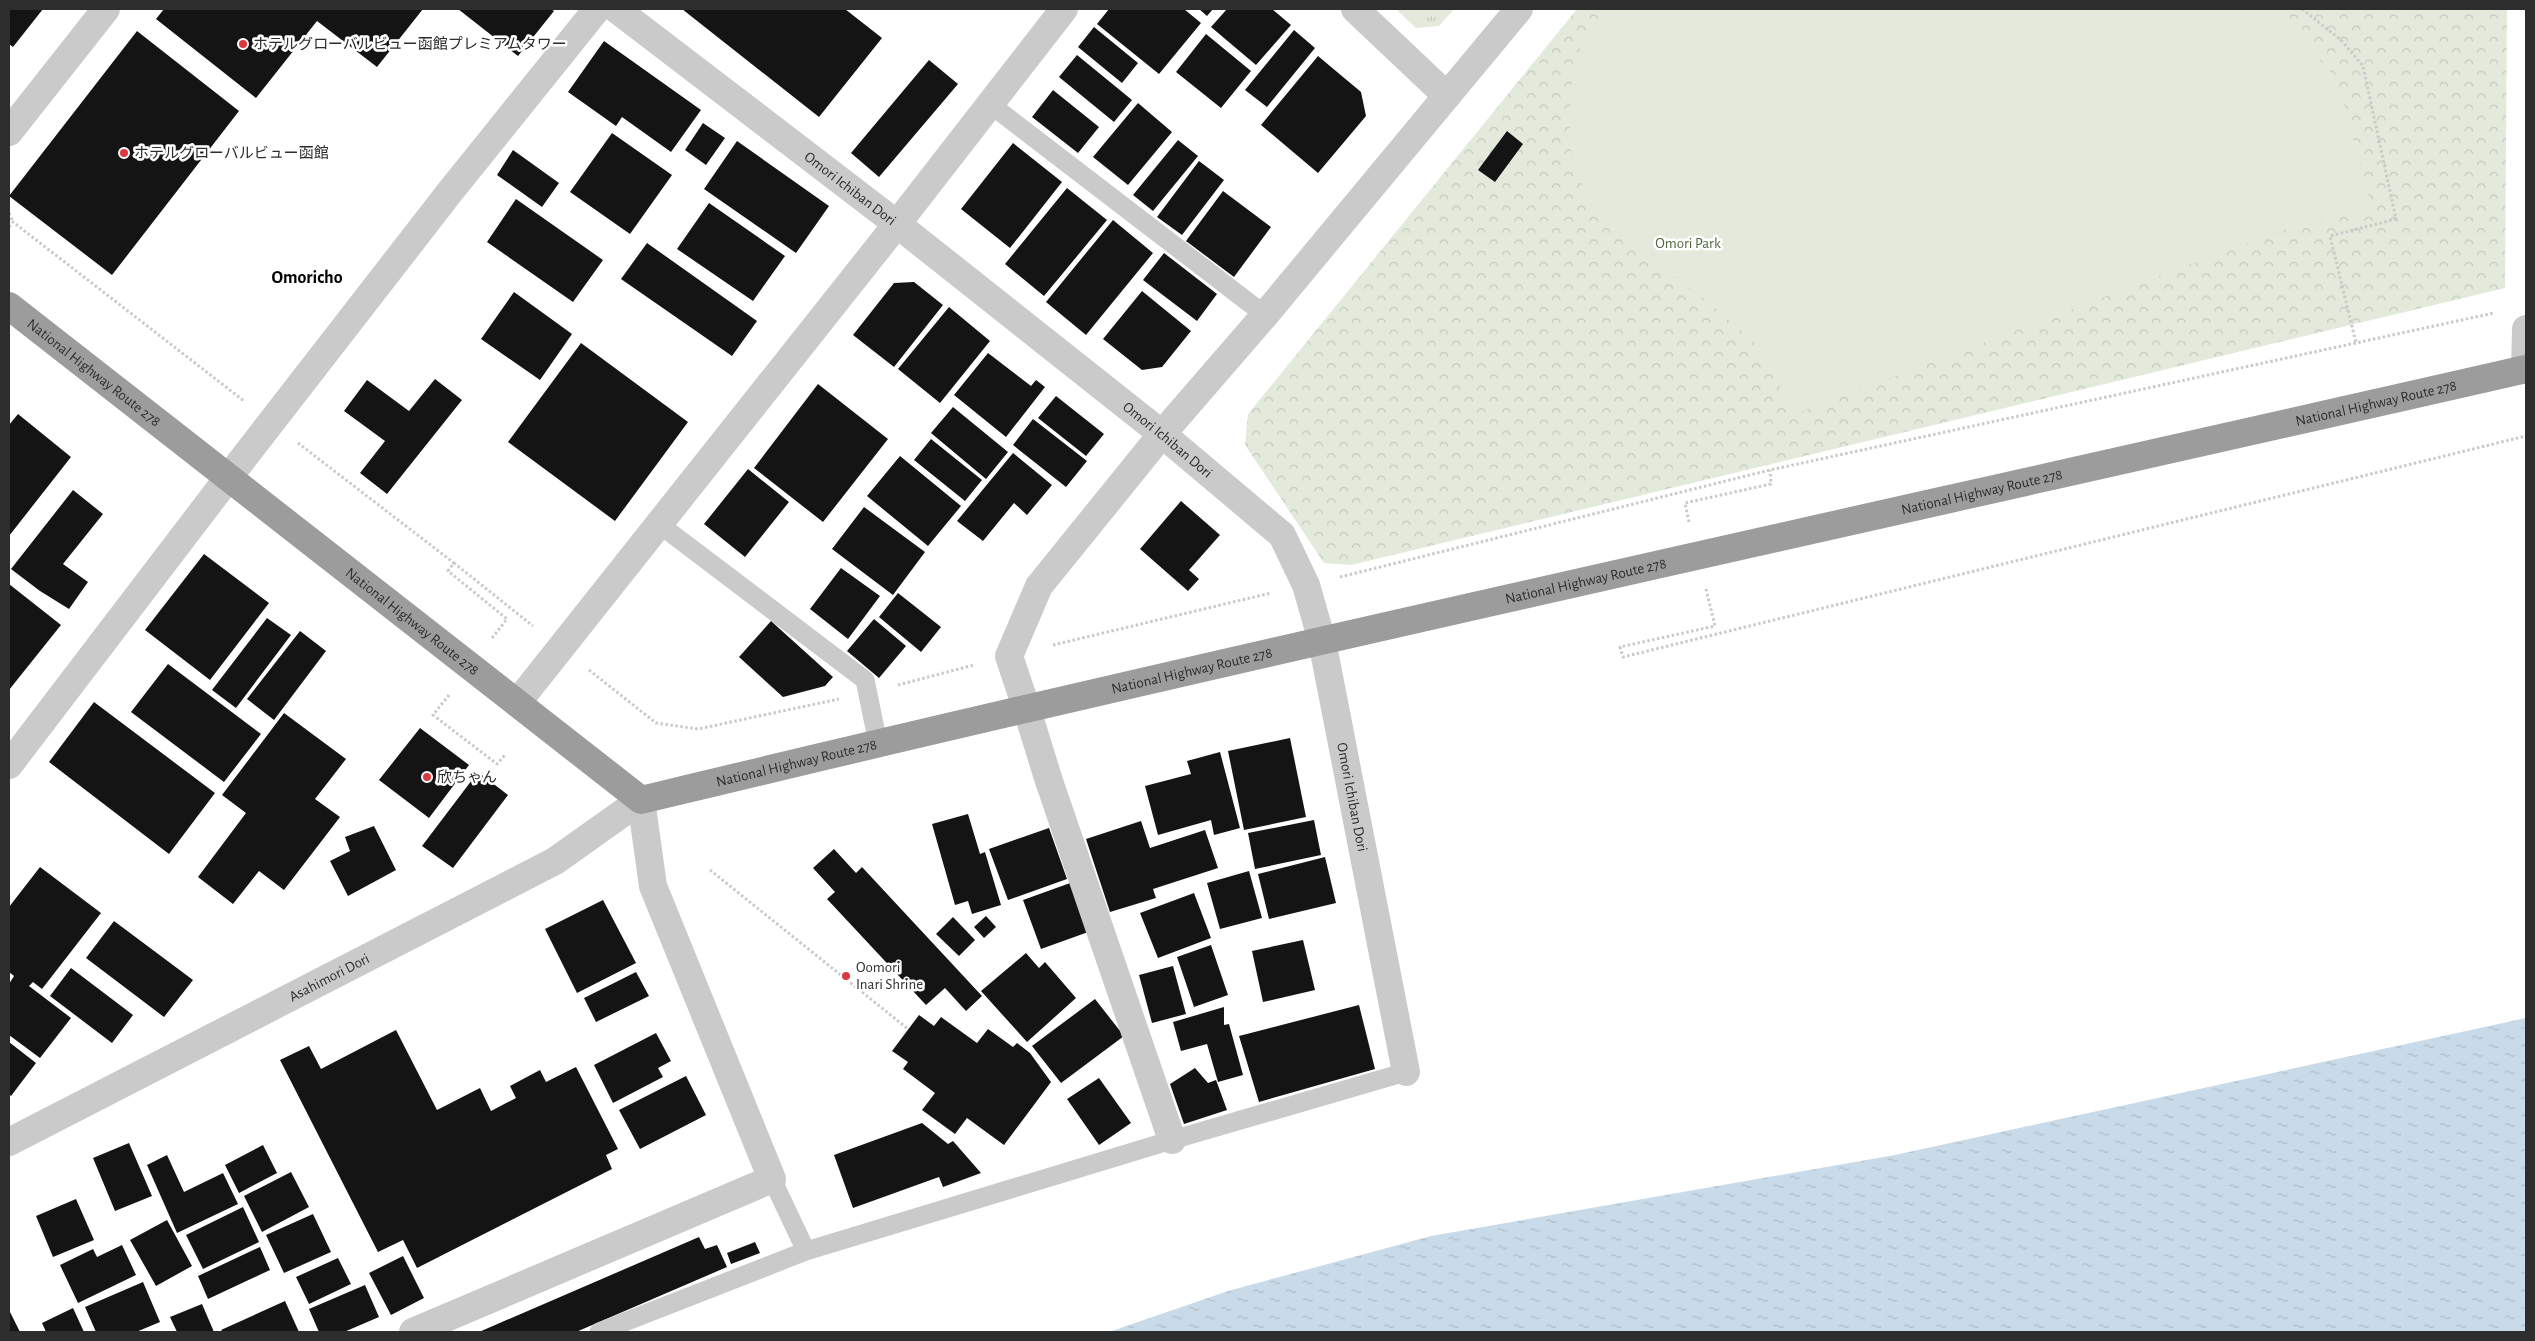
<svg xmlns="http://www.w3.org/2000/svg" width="2535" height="1341" font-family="'Alegreya Sans','Noto Sans JP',sans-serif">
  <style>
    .grass { fill: url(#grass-tufts) }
    .park { fill: url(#park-crowns) }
    .garden { fill: #e3eadc }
    .water { fill: url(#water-ripples) }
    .building { fill: #141414 }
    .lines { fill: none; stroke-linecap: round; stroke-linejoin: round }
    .path { stroke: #cacaca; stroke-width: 3; stroke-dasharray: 2.5 2.5; stroke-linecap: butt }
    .service { stroke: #cacaca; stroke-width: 19 }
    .minor { stroke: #cacaca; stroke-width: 28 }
    .tertiary { stroke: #cacaca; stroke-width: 28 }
    .trunk { stroke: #9c9c9c; stroke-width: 28 }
    .poi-dot { fill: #db393f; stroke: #fff; stroke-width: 2 }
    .labels { text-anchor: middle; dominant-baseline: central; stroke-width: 5; stroke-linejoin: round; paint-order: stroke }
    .poi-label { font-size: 15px; fill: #2d2d2d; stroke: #fff; text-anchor: start }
    .street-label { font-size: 15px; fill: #2d2d2d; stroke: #fff }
    .park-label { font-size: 15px; fill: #4f663d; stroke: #fff }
    .quarter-label { font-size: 18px; font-weight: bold; fill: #000; stroke: #fff }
  </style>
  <defs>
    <pattern id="grass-tufts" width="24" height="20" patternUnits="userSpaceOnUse" patternTransform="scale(1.25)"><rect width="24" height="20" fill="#e3eadc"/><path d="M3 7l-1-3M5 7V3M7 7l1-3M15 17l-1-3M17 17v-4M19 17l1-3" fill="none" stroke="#c3c9bd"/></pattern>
    <pattern id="park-crowns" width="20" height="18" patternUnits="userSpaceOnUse" patternTransform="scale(1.25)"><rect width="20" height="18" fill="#e3eadc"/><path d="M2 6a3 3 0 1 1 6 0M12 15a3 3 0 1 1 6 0" fill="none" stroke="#c3c9bd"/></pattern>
    <pattern id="water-ripples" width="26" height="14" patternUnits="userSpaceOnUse" patternTransform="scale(1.25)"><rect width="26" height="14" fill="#c9dbe9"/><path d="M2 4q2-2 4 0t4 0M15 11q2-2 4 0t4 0" fill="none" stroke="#adbcc8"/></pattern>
  </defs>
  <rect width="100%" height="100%" fill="#fff"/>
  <path class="grass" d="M1396,9H1454L1439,26L1416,28Z"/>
  <path class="park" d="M1577,9H2507L2505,288L1351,565L1324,563L1245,445L1248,414Z"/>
  <path class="garden" d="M1612,9H2267L2294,32L2337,79L2372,208L2276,232L1795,414L1754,341L1647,251L1590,207L1570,147V91L1579,50Z"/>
  <path class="water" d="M2526,1018V1332H1109L1228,1291L1431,1236L1895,1155Z"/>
  <path class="building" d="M9,9H43L13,47L9,44Z
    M164,9H423L377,67L317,21L256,98L156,19Z
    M458,9H551L554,11L518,56Z
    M682,9H845L882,38L819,117Z
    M1109,9H1184L1201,23L1159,74L1097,24Z
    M1199,9H1213L1207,16Z
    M1227,9H1272L1291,25L1256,65L1211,27Z
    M1094,27L1138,63L1122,83L1078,47Z
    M1294,30L1315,48L1267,107L1245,90Z
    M137,31L239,111L112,275L9,196Z
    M1206,34L1251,71L1221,108L1176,72Z
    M604,41L701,110L671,152L622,117L616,126L568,92Z
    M1077,55L1132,100L1114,122L1059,77Z
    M1318,56L1361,92L1366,116L1318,173L1261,125Z
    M929,60L958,84L879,177L851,153Z
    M1053,90L1099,127L1078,153L1032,117Z
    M1138,103L1172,132L1128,185L1093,157Z
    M703,123L725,138L706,165L685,150Z
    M1507,131L1523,144L1495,182L1478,170Z
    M612,133L672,175L630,234L570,192Z
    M1178,140L1198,156L1153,211L1133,195Z
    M737,141L829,206L796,253L704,189Z
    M1013,143L1062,182L1010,248L961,209Z
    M513,150L559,183L542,207L497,175Z
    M1199,161L1224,180L1182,235L1157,217Z
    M1067,188L1107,220L1044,296L1005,264Z
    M1223,191L1271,227L1234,277L1186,241Z
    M516,199L603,260L573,302L487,242Z
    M709,203L785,256L753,301L677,249Z
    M1113,220L1153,253L1086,335L1046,302Z
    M647,243L757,321L732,356L621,279Z
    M1164,253L1217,294L1197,321L1143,280Z
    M914,282L943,305L894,367L853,335L894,283Z
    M1142,291L1191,331L1162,367L1142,370L1103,339Z
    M514,292L572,334L540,380L481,339Z
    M949,307L990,341L940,403L898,369Z
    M581,343L688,422L615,521L508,442Z
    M988,353L1031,386L1036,380L1045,387L1006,437L954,395Z
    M435,379L462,400L387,494L360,473L385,441L344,411L367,380L409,411Z
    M818,384L888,439L823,522L754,468Z
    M1056,396L1104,434L1086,456L1038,418Z
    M953,407L1008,452L986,479L931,433Z
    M18,414L71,457L9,536V425Z
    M1033,419L1087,461L1066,487L1013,445Z
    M931,439L982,480L965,501L914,460Z
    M1013,453L1052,485L1027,515L1014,503L983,541L957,521Z
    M900,456L961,506L928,546L867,496Z
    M748,469L789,502L745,557L704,524Z
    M73,490L103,514L63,564L88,582L69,609L40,591L11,569Z
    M1181,501L1220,535L1189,570L1199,579L1188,591L1140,549Z
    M864,507L925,552L893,595L832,549Z
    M204,554L269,603L210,680L145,630Z
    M841,568L880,596L848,639L810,609Z
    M9,584L61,625L9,690Z
    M898,593L941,627L921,652L879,617Z
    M267,618L291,635L236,708L212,690Z
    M874,619L906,646L879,678L847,651Z
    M771,621L833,677L825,686L783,697L739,657Z
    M300,631L326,651L274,720L247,699Z
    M168,664L261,734L224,782L131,712Z
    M94,702L215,793L169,854L49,762Z
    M284,713L346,759L315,799L340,817L284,890L259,871L233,904L198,877L246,813L222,795Z
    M420,728L469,765L429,818L379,780Z
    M1290,738L1306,817L1244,830L1228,751Z
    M1220,752L1240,828L1214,835L1211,820L1158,835L1145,786L1191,774L1187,761Z
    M478,772L508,795L453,868L422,846Z
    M968,814L980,854L985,852L1001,905L972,914L968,901L955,905L932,824Z
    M1314,820L1321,855L1255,869L1248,833Z
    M1141,821L1150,848L1205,830L1218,868L1153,889L1156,898L1110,912L1086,839Z
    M374,826L396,870L348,896L330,861L350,851L345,837Z
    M1049,828L1067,879L1008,900L989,849Z
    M834,849L856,873L862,867L982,996L966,1011L945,988L926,1005L827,899L835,892L813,868Z
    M1325,857L1336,903L1269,919L1258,874Z
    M40,867L101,913L42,989L33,982L29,986L71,1018L40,1058L9,1035V984L14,976L9,972V907Z
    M1249,871L1262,918L1220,929L1207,883Z
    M1073,882L1091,931L1041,949L1023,900Z
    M1194,893L1211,938L1158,958L1140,913Z
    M603,900L636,963L577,993L545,929Z
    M986,916L996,927L984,938L974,927Z
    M953,917L975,940L959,956L936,934Z
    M114,921L193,980L164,1017L86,958Z
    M1303,940L1315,990L1263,1002L1252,951Z
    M1211,945L1228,995L1194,1007L1177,957Z
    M1026,953L1039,968L1045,962L1076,998L1027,1042L981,991Z
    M1173,966L1186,1014L1152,1023L1139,975Z
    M71,968L133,1015L112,1043L50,996Z
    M636,972L649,996L596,1022L584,998Z
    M1095,999L1124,1036L1061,1083L1032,1046Z
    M1359,1005L1375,1069L1259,1102L1239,1036Z
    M1224,1007V1025L1229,1024L1243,1075L1218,1082L1207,1044L1181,1051L1173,1022Z
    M919,1015L934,1026L941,1017L977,1043L988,1029L1013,1047L1017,1043L1030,1053L1051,1082L1004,1145L967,1118L955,1134L922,1110L935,1093L903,1069L908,1062L892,1051Z
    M396,1030L437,1110L480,1088L491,1111L516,1098L510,1086L540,1070L546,1082L576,1067L618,1149L606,1155L612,1169L417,1268L403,1240L378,1252L280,1060L309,1046L321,1069Z
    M656,1033L671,1061L658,1068L663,1077L613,1103L594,1065Z
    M9,1042L36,1063L11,1096L9,1094Z
    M1195,1068L1208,1083L1216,1080L1227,1110L1184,1124L1170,1084Z
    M686,1076L706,1115L640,1149L619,1110Z
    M1099,1078L1131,1123L1099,1145L1067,1099Z
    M922,1123L948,1144L953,1141L981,1173L943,1187L939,1177L853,1208L834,1155Z
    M129,1143L152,1196L115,1211L93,1158Z
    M263,1145L277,1173L239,1193L225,1165Z
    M167,1155L184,1192L223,1173L238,1204L177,1233L147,1165Z
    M291,1172L309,1207L262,1232L244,1196Z
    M76,1199L94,1240L53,1257L36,1216Z
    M243,1207L259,1242L203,1269L186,1235Z
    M313,1214L331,1252L284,1273L266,1235Z
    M167,1220L192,1266L156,1286L130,1240Z
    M699,1237L705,1249L717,1245L727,1267L576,1332H479Z
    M755,1242L760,1253L731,1264L727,1253Z
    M122,1245L136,1275L78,1303L60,1265L93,1249L97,1257Z
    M260,1247L270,1270L208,1299L198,1276Z
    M403,1256L424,1298L391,1315L369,1273Z
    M338,1258L351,1284L309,1304L296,1277Z
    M143,1282L160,1322L136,1332H96L85,1307Z
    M365,1285L379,1317L344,1332H319L309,1309Z
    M285,1301L299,1332H223L221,1330Z
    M202,1304L214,1332H177L170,1317Z
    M73,1308L84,1332H46L42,1323Z
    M9,1310L20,1332H9Z"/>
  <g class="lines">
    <path class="path" d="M2302,9L2341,40L2363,66L2396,219L2330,236L2356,343
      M9,213L13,222
      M9,227L13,222L244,401
      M298,443L454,563
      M1689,522L1685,503L1771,484L1770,470
      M1340,577L1770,470L2494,313
      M1706,589L1715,626L1620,647L1623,657L2526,436
      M492,638L507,619L448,571L454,563L533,626
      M1053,645L1271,593
      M589,670L656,723L698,729L839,699
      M898,685L974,665
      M449,695L433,715L497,764L505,755
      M710,870L908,1029"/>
    <path class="service" d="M990,104L1265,315
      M659,524L865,680L878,743
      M772,1179L806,1251L1172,1140L1406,1072
      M599,1332L806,1251"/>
    <g class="minor">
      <path d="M9,132L106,9"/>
      <path d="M2525,370L2526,329"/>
      <path d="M228,478L449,193L597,9"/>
      <path id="s1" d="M1322,641L1406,1072"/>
      <path d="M517,703L897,224L1064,9"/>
      <path d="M1027,710L1049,781L1172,1140"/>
      <path d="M413,1332L772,1179L653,886L641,800"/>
    </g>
    <g class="tertiary">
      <path id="s2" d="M616,9L897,224L1162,434L1282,535L1306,585L1322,641"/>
      <path d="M1355,9L1447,96"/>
      <path d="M1027,710L1009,656L1039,586L1162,434L1265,315L1519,9"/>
      <path d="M9,765L228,478"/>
      <path id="s3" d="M9,1142L555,861L641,800"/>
    </g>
    <path class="trunk" id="s4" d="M9,306L641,800C1267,649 1898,512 2526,369"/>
  </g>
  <g class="poi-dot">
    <circle cx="243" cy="44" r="5"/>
    <circle cx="124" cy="153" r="5"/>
    <circle cx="427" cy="777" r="5"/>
    <circle cx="846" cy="976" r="5"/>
  </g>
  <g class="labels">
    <g class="poi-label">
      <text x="253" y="44">ホテルグローバルビュー函館プレミアムタワー</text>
      <text x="134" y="153">ホテルグローバルビュー函館</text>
      <text x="437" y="777">欣ちゃん</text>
      <text x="856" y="967">Oomori<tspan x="856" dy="17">Inari Shrine</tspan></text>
    </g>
    <g class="street-label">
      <text stroke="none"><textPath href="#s2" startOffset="295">Omori Ichiban Dori</textPath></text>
      <text stroke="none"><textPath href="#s4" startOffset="108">National Highway Route 278</textPath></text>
      <text stroke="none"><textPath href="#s4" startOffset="2582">National Highway Route 278</textPath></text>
      <text stroke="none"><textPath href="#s2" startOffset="700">Omori Ichiban Dori</textPath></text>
      <text stroke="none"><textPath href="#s4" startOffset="2178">National Highway Route 278</textPath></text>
      <text stroke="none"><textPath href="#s4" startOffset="1772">National Highway Route 278</textPath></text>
      <text stroke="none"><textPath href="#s4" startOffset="512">National Highway Route 278</textPath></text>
      <text stroke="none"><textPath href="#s4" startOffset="1368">National Highway Route 278</textPath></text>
      <text stroke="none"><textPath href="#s4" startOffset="962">National Highway Route 278</textPath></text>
      <text stroke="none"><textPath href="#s1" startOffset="159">Omori Ichiban Dori</textPath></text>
      <text stroke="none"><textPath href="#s3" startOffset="360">Asahimori Dori</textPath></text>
    </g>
    <g class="park-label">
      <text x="1688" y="243">Omori Park</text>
    </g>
    <g class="quarter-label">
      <text x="307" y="278">Omoricho</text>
    </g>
  </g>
  <rect width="2535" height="1341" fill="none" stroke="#2d2d2d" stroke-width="20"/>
</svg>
